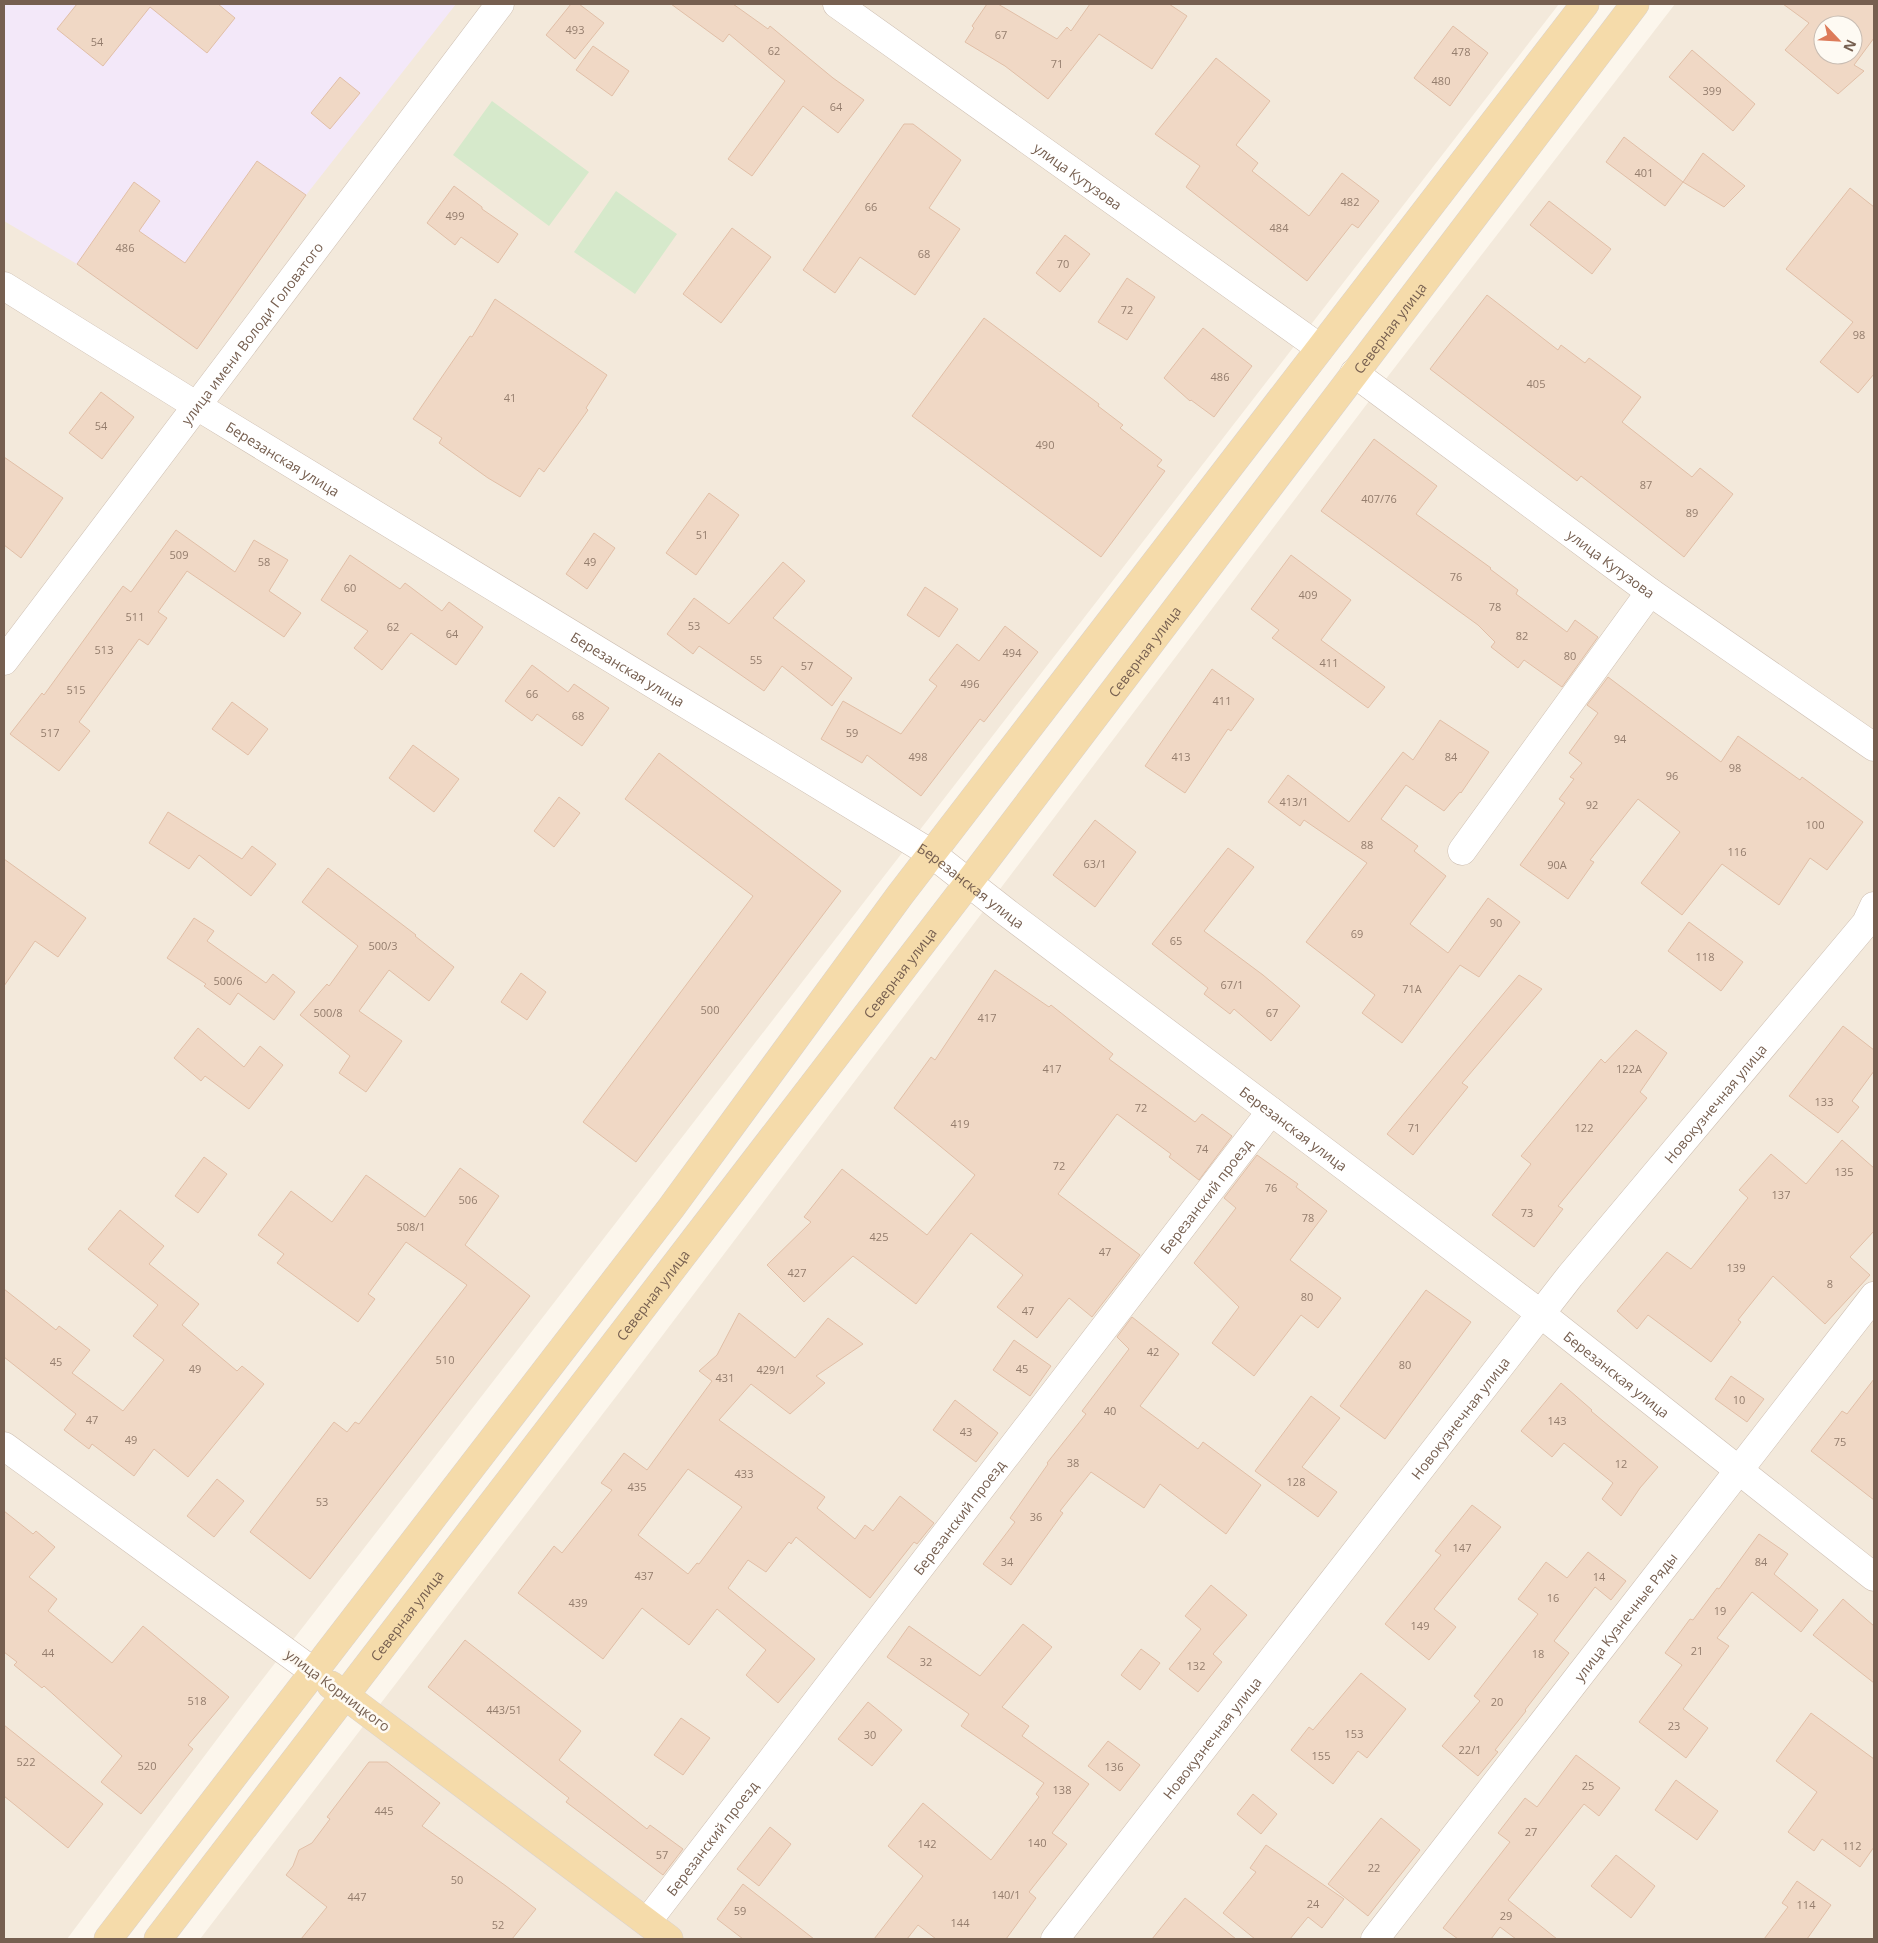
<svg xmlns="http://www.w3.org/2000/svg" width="1878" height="1943" font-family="'Open Sans',sans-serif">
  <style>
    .residential { fill: #f3e9db; fill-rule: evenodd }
    .education { fill: #f3e8f9 }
    .green { fill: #d6e9cb }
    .building { fill: #f0d8c5; stroke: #e1bfa7; fill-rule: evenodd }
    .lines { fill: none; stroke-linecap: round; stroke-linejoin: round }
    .minor-casing { stroke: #cebfb2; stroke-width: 29 }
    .major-casing { stroke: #d9d2ce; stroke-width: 29 }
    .minor { stroke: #fff; stroke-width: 28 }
    .major { stroke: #f5dbaa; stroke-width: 28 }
    .labels { text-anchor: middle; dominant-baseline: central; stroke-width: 5; stroke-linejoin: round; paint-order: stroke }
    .number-label { font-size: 11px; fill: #947d6d }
    .street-label { font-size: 14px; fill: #765f50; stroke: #fefaf3 }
  </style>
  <rect width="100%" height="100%" fill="#fcf6ec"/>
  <path class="residential" d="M4,4H1559L245,1702L67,1939H4Z
    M1675,4H1874V1939H200L628,1381L1382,384ZM1823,25H1853V55H1823Z"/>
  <path class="education" d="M4,4H456L306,195L197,349L77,264L4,221Z"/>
  <path class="green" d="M492,101L589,172L549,226L453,155Z
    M616,191L677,234L635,294L574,252Z"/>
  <path class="building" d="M77,4H218L235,18L207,53L150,7L103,66L57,29Z
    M571,4H579L604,23L575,59L546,35Z
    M671,4H733L768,29L770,26L833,78L864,100L838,133L803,106L752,176L728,159L785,81L729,34L723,42Z
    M987,4H998L1057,39L1067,27L1071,31L1090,4H1169L1187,16L1152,69L1099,34L1048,99L1005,66L965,42L974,28L972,26Z
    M1783,4H1874V38L1854,65L1864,71L1838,94L1785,50L1809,23ZM1823,25H1853V55H1823Z
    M1453,26L1488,53L1450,106L1414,78Z
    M593,46L629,71L612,96L576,70Z
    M1692,50L1755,104L1733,131L1669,77Z
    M1216,58L1270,101L1236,145L1258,163L1252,171L1309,216L1342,173L1379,201L1358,228L1352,224L1307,281L1186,187L1200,166L1155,134Z
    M340,77L360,93L330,129L311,113Z
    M904,124H913L961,160L929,208L960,229L915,295L860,257L835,293L803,270Z
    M1624,137L1683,182L1665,206L1606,162Z
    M1703,153L1745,186L1724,207L1683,182Z
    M257,161L306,195L197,349L77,264L134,182L160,201L139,231L185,263Z
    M454,186L482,207V209L518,234L498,263L461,237L455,245L427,223Z
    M1850,188L1874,207V374L1858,393L1820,362L1853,322L1786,269Z
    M1549,201L1611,249L1592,274L1530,225Z
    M732,228L771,257L721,323L683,294Z
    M1065,235L1090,254L1060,292L1036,273Z
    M1127,278L1155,297L1127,340L1098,322Z
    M1487,295L1558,350L1561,345L1585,363L1589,358L1641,397L1622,422L1692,477L1700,468L1733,494L1684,557L1581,476L1577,481L1430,369Z
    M495,299L607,375L586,408L588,410L544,472L539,468L520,497L488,478L439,443L442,438L413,419L470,336L472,337Z
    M984,318L1099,404L1098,406L1123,425L1120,428L1162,460L1157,466L1165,471L1101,557L912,416Z
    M1203,328L1252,366L1214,417L1191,400L1190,401L1164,378Z
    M101,392L134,417L102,459L69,433Z
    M1374,439L1437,486L1416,514L1491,568L1490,569L1518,590L1516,594L1567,632L1575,620L1598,637L1562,687L1524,660L1518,668L1491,647L1495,642L1478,625L1321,511Z
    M4,457L63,498L21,558L4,545Z
    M709,493L739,515L696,575L666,553Z
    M176,530L235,572L254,540L288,560L269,591L301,613L284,637L187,571L158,612L167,618L148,645L139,639L79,722L90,731L59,771L10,734L42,693L44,695L123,586L131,592Z
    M594,533L615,548L587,589L566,574Z
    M350,555L400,589L405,583L442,611L449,602L483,627L456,665L411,633L382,670L354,648L368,631L321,600Z
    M1291,555L1351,600L1321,640L1385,687L1368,708L1272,638L1279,630L1251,609Z
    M783,562L805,581L773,618L852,678L832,706L782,666L764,691L699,646L693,654L667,634L694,598L729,624Z
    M925,587L958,609L939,637L907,615Z
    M1005,626L1038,652L984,722L980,719L921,796L867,755L862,763L821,739L843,701L901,734L937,686L929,680L957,644L979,661Z
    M532,665L568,692L574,684L609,708L582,746L537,714L532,721L505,701Z
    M1212,669L1254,699L1231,731L1228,729L1185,793L1145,766Z
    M1608,677L1721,762L1738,736L1800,780L1802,777L1863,822L1827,870L1810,858L1779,905L1722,864L1682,915L1641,883L1680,832L1638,799L1590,860L1594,862L1568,899L1520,865L1565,803L1559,799L1574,779L1570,777L1582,763L1569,753L1598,713L1587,705Z
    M232,702L268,729L248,755L212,729Z
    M1440,720L1489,752L1461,793L1460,792L1444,811L1406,785L1381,819L1418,846L1414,851L1446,876L1410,924L1448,953L1488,898L1520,922L1479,977L1460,965L1402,1043L1362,1013L1375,995L1306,942L1367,863L1304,820L1300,826L1268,802L1288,775L1349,822L1403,752L1413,760Z
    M413,745L459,779L434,812L389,778Z
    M659,753L841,891L636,1162L583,1122L753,896L625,799Z
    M559,797L580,813L554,847L534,831Z
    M168,812L242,859L252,846L276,864L251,896L199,855L189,869L149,843Z
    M1095,820L1136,852L1095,907L1053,875Z
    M1228,848L1254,867L1204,931L1263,975L1300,1006L1271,1041L1234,1009L1230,1014L1204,994L1208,988L1152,944Z
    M4,859L86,918L58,957L35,941L4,986Z
    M328,868L416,935L415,936L454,967L429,1001L389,970L359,1011L402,1041L366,1092L339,1073L350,1056L300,1015L327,984L329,986L358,946L302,902Z
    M194,918L214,931L207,941L266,983L273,974L295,992L274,1020L238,993L230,1005L204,986L206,984L167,958Z
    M1689,922L1743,962L1721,991L1668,951Z
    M995,970L1049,1007L1051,1005L1113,1054L1109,1059L1195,1122L1202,1114L1232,1136L1199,1180L1169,1157L1171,1154L1117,1114L1058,1194L1140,1255L1092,1317L1069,1298L1037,1338L997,1307L1023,1275L971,1233L916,1304L853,1256L804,1302L767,1265L811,1222L804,1217L842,1169L927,1235L975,1175L894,1108L931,1057L935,1060Z
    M521,973L546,992L527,1020L501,1002Z
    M1519,975L1542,989L1462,1083L1468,1087L1413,1155L1387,1134Z
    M1843,1026L1874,1050V1071L1852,1101L1859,1107L1838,1133L1789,1096Z
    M198,1028L244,1067L260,1046L283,1065L249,1109L205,1076L201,1081L174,1058Z
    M1636,1030L1667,1053L1640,1092L1647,1098L1558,1206L1563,1209L1534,1247L1492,1215L1531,1164L1521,1156L1601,1059L1605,1063Z
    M1842,1140L1874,1168V1231L1850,1257L1870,1275L1825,1324L1773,1276L1738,1320L1741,1322L1711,1362L1648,1315L1637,1329L1617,1311L1667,1252L1691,1269L1748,1198L1739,1190L1771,1154L1806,1184Z
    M1257,1155L1298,1184L1296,1187L1327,1211L1290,1260L1341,1298L1318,1328L1301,1315L1254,1376L1212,1343L1239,1307L1194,1263L1236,1208L1224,1198Z
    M204,1157L227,1174L198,1213L175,1196Z
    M460,1168L499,1196L465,1245L530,1296L310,1579L250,1532L334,1422L347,1432L355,1422L359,1424L467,1285L406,1242L368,1294L375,1299L358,1322L277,1263L284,1254L258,1235L291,1191L332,1222L366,1175L425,1217Z
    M120,1210L164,1246L149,1264L199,1304L182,1325L237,1371L242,1366L264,1384L188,1477L154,1449L134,1476L92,1444L89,1449L64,1430L76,1414L4,1357V1289L56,1330L59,1326L90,1350L72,1373L123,1411L164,1360L133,1336L158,1305L88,1249Z
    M1426,1290L1471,1322L1385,1439L1340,1406Z
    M739,1313L795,1358L828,1318L863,1344L816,1376L825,1383L790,1414L751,1384L719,1420L825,1497L817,1508L855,1539L865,1525L873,1531L900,1496L934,1523L917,1544L914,1542L870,1598L796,1537L791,1544L789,1542L766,1572L748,1560L728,1588L815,1659L778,1703L746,1675L766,1650L717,1609L689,1645L642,1608L603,1659L518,1593L554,1546L562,1553L612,1490L601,1483L624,1453L647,1470L712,1381L699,1371L717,1355ZM688,1469L742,1507L699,1564L697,1563L688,1574L638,1535Z
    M1132,1317L1179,1354L1140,1406L1198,1449L1203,1442L1261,1485L1226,1534L1160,1484L1144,1508L1091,1472L1060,1511L1063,1513L1011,1585L983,1564L1015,1522L1010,1518L1048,1464L1047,1463L1086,1414L1082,1411L1129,1349L1117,1337Z
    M1014,1340L1051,1366L1030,1396L993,1370Z
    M1731,1376L1764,1399L1747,1422L1715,1399Z
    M1874,1379V1500L1811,1451L1842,1411L1847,1414Z
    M1561,1383L1592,1410L1591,1411L1658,1467L1640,1488L1621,1516L1602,1499L1613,1483L1564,1443L1552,1457L1521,1431Z
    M1311,1396L1340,1418L1302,1467L1337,1492L1318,1517L1255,1471Z
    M955,1400L998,1433L976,1462L933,1430Z
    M217,1479L244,1501L214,1537L187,1516Z
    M1472,1505L1501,1527L1434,1609L1456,1627L1429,1660L1385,1624L1441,1555L1435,1551Z
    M4,1511L33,1534L36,1531L55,1547L29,1577L57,1599L48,1611L112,1663L143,1626L229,1697L188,1745L193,1749L141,1814L101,1782L122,1756L44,1686L42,1688L14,1665L17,1662L4,1652Z
    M1759,1534L1788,1554L1774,1574L1818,1610L1801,1632L1752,1592L1717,1638L1729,1646L1683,1709L1708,1728L1686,1758L1639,1722L1682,1665L1665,1653L1690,1619L1693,1620L1717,1588L1719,1589Z
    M1588,1552L1626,1581L1611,1600L1595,1587L1554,1641L1569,1653L1525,1710L1526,1711L1495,1750L1498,1752L1478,1776L1442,1746L1480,1701L1474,1696L1538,1614L1518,1599L1546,1562L1567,1578Z
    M1211,1585L1247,1615L1213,1654L1222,1662L1198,1692L1169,1669L1201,1629L1185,1616Z
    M1843,1599L1874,1626V1683L1813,1635Z
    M1023,1624L1052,1647L1002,1707L1029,1726L1022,1736L1089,1784L1052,1833L1067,1844L1029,1892L1036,1898L1006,1939H936L918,1925L907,1939H874L923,1876L888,1846L923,1803L991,1860L1039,1797L1036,1794L1044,1783L961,1726L969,1714L887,1657L909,1626L980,1676Z
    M465,1640L581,1731L559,1760L647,1829L650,1825L683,1849L663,1875L566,1802L569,1798L428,1687Z
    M1141,1649L1160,1663L1140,1690L1121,1675Z
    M1361,1673L1406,1709L1367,1758L1358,1751L1333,1784L1291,1750L1309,1727L1313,1730Z
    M868,1702L902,1730L872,1766L838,1739Z
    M1811,1713L1874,1759V1847L1860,1867L1822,1839L1814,1851L1788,1832L1817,1792L1776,1761Z
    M681,1718L710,1738L683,1775L654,1755Z
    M4,1725L103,1804L68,1848L4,1796Z
    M1108,1741L1140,1765L1120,1791L1088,1766Z
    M1576,1755L1620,1788L1599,1816L1584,1804L1508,1900L1557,1939H1516L1500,1927L1491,1939H1458L1443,1928L1510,1842L1498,1833L1525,1798L1537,1807Z
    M369,1762H387L440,1803L422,1826L506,1886L536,1909L512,1939H301L327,1907L286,1875L293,1866L299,1850L312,1843L330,1819L327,1817Z
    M1676,1780L1718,1811L1697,1840L1655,1810Z
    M1253,1794L1277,1814L1261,1834L1237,1814Z
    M1381,1818L1420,1850L1368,1916L1328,1884Z
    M770,1827L791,1844L759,1886L737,1869Z
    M1266,1845L1344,1899L1322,1928L1308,1917L1290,1939H1255L1223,1913L1256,1872L1250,1868Z
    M1616,1855L1655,1886L1631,1918L1591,1886Z
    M1797,1881L1831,1905L1807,1939H1764L1788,1907L1782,1903Z
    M743,1884L814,1939H743L717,1919Z
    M1185,1898L1236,1939H1152Z"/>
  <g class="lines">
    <defs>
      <g id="minor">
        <path id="s1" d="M837,4L1320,348"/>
        <path id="s2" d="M4,286L197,406L932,854L1006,912L1541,1314L1874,1577"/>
        <path id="s3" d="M1354,373L1650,592L1874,747"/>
        <path id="s4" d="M4,661L500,4"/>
        <path d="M1462,851L1650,592"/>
        <path d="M4,1446L314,1672"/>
        <path id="s5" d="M647,1922L1271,1111"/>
        <path id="s6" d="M1055,1939L1570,1276L1866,923L1874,906"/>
        <path id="s7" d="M1375,1939L1874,1296"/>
      </g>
      <g id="major">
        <path d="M331,1685L669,1939"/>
        <path d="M108,1939L671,1208L900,895L1585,4"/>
        <path id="s8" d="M158,1939L969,882L1635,4"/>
      </g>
    </defs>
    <use href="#minor" class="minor-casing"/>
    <use href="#major" class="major-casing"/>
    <use href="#minor" class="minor"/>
    <use href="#major" class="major"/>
  </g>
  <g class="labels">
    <g class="number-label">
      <text x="575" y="29">493</text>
      <text x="1001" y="34">67</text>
      <text x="97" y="41">54</text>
      <text x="774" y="50">62</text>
      <text x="1461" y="51">478</text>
      <text x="1057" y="63">71</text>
      <text x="1441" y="80">480</text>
      <text x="1712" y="90">399</text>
      <text x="836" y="106">64</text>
      <text x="1644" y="172">401</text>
      <text x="1350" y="201">482</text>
      <text x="871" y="206">66</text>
      <text x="455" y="215">499</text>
      <text x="1279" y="227">484</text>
      <text x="125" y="247">486</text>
      <text x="924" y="253">68</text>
      <text x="1063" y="263">70</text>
      <text x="1127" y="309">72</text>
      <text x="1859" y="334">98</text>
      <text x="1220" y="376">486</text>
      <text x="1536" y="383">405</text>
      <text x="510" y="397">41</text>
      <text x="101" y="425">54</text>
      <text x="1045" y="444">490</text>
      <text x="1646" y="484">87</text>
      <text x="1379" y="498">407/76</text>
      <text x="1692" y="512">89</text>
      <text x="702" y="534">51</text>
      <text x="179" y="554">509</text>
      <text x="264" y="561">58</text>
      <text x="590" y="561">49</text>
      <text x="1456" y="576">76</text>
      <text x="350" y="587">60</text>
      <text x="1308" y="594">409</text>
      <text x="1495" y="606">78</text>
      <text x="135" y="616">511</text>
      <text x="694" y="625">53</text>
      <text x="393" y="626">62</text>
      <text x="452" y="633">64</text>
      <text x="1522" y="635">82</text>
      <text x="104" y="649">513</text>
      <text x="1012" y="652">494</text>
      <text x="1570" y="655">80</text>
      <text x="756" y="659">55</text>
      <text x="1329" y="662">411</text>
      <text x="807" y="665">57</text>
      <text x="970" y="683">496</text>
      <text x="76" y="689">515</text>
      <text x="532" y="693">66</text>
      <text x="1222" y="700">411</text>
      <text x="578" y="715">68</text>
      <text x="50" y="732">517</text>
      <text x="852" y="732">59</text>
      <text x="1620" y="738">94</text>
      <text x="918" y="756">498</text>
      <text x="1181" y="756">413</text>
      <text x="1451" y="756">84</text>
      <text x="1735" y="767">98</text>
      <text x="1672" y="775">96</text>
      <text x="1294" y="801">413/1</text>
      <text x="1592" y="804">92</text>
      <text x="1815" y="824">100</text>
      <text x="1367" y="844">88</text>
      <text x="1737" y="851">116</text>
      <text x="1095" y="863">63/1</text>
      <text x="1557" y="864">90А</text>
      <text x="1496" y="922">90</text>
      <text x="1357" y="933">69</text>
      <text x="1176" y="940">65</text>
      <text x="383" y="945">500/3</text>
      <text x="1705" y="956">118</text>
      <text x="228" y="980">500/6</text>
      <text x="1232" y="984">67/1</text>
      <text x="1412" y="988">71А</text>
      <text x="710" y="1009">500</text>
      <text x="328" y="1012">500/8</text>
      <text x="1272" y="1012">67</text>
      <text x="987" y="1017">417</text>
      <text x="1052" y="1068">417</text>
      <text x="1629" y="1068">122А</text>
      <text x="1824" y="1101">133</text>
      <text x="1141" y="1107">72</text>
      <text x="960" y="1123">419</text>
      <text x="1414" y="1127">71</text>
      <text x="1584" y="1127">122</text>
      <text x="1202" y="1148">74</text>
      <text x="1059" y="1165">72</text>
      <text x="1844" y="1171">135</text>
      <text x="1271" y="1187">76</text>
      <text x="1781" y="1194">137</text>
      <text x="468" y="1199">506</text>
      <text x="1527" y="1212">73</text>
      <text x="1308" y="1217">78</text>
      <text x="411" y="1226">508/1</text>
      <text x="879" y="1236">425</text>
      <text x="1105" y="1251">47</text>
      <text x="1736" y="1267">139</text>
      <text x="797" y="1272">427</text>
      <text x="1830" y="1283">8</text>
      <text x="1307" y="1296">80</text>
      <text x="1028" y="1310">47</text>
      <text x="1153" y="1351">42</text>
      <text x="445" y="1359">510</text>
      <text x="56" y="1361">45</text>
      <text x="1405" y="1364">80</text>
      <text x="195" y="1368">49</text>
      <text x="1022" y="1368">45</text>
      <text x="771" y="1369">429/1</text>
      <text x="725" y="1377">431</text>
      <text x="1739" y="1399">10</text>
      <text x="1110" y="1410">40</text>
      <text x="92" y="1419">47</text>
      <text x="1557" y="1420">143</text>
      <text x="966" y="1431">43</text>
      <text x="131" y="1439">49</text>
      <text x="1840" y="1441">75</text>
      <text x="1073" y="1462">38</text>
      <text x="1621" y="1463">12</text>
      <text x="744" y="1473">433</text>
      <text x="1296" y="1481">128</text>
      <text x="637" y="1486">435</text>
      <text x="322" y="1501">53</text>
      <text x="1036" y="1516">36</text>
      <text x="1462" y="1547">147</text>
      <text x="1007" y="1561">34</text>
      <text x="1761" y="1561">84</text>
      <text x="644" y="1575">437</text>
      <text x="1599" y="1576">14</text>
      <text x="1553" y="1597">16</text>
      <text x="578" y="1602">439</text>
      <text x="1720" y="1610">19</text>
      <text x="1420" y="1625">149</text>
      <text x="1697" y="1650">21</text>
      <text x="48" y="1652">44</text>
      <text x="1538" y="1653">18</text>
      <text x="926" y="1661">32</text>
      <text x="1196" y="1665">132</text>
      <text x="197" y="1700">518</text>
      <text x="1497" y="1701">20</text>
      <text x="504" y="1709">443/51</text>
      <text x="1674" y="1725">23</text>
      <text x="1354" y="1733">153</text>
      <text x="870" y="1734">30</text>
      <text x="1470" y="1749">22/1</text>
      <text x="1321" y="1755">155</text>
      <text x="26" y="1761">522</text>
      <text x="147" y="1765">520</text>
      <text x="1114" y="1766">136</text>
      <text x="1588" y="1785">25</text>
      <text x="1062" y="1789">138</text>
      <text x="384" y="1810">445</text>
      <text x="1531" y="1831">27</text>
      <text x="1037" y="1842">140</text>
      <text x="927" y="1843">142</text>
      <text x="1852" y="1845">112</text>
      <text x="662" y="1854">57</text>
      <text x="1374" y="1867">22</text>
      <text x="457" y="1879">50</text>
      <text x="1006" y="1894">140/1</text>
      <text x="357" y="1896">447</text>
      <text x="1313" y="1903">24</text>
      <text x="1806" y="1904">114</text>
      <text x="740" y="1910">59</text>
      <text x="1506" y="1915">29</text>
      <text x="960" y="1922">144</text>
      <text x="498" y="1924">52</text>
    </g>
    <g class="street-label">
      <text stroke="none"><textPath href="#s1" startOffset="296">улица Кутузова</textPath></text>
      <text stroke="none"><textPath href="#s8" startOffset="2028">Северная улица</textPath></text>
      <text stroke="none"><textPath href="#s4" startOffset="411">улица имени Володи Головатого</textPath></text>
      <text stroke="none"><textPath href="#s2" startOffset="328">Березанская улица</textPath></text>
      <text stroke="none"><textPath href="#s3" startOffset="320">улица Кутузова</textPath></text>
      <text stroke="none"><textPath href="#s8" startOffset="1622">Северная улица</textPath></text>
      <text stroke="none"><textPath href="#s2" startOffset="732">Березанская улица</textPath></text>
      <text stroke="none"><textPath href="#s2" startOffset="1138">Березанская улица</textPath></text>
      <text stroke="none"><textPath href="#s8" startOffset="1218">Северная улица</textPath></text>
      <text stroke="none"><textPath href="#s6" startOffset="1065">Новокузнечная улица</textPath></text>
      <text stroke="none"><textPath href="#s2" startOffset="1542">Березанская улица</textPath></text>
      <text stroke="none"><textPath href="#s5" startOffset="916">Березанский проезд</textPath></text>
      <text stroke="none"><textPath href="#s8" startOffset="812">Северная улица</textPath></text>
      <text stroke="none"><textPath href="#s2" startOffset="1948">Березанская улица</textPath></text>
      <text stroke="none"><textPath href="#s6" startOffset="660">Новокузнечная улица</textPath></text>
      <text stroke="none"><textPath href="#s5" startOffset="511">Березанский проезд</textPath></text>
      <text stroke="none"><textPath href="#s8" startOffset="408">Северная улица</textPath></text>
      <text stroke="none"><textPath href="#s7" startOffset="408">улица Кузнечные Ряды</textPath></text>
      <text transform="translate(338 1690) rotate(37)">улица Корницкого</text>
      <text stroke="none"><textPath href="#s6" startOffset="255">Новокузнечная улица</textPath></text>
      <text stroke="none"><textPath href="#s5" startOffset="106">Березанский проезд</textPath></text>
    </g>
  </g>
  <rect width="1878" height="1943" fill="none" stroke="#765f50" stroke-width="10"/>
  <g transform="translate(1838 40) rotate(115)"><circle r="24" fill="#fefaf3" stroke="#c8bcb2"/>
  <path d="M0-4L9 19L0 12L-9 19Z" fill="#dd7b5a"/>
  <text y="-8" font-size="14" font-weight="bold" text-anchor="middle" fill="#765f50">N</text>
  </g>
</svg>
